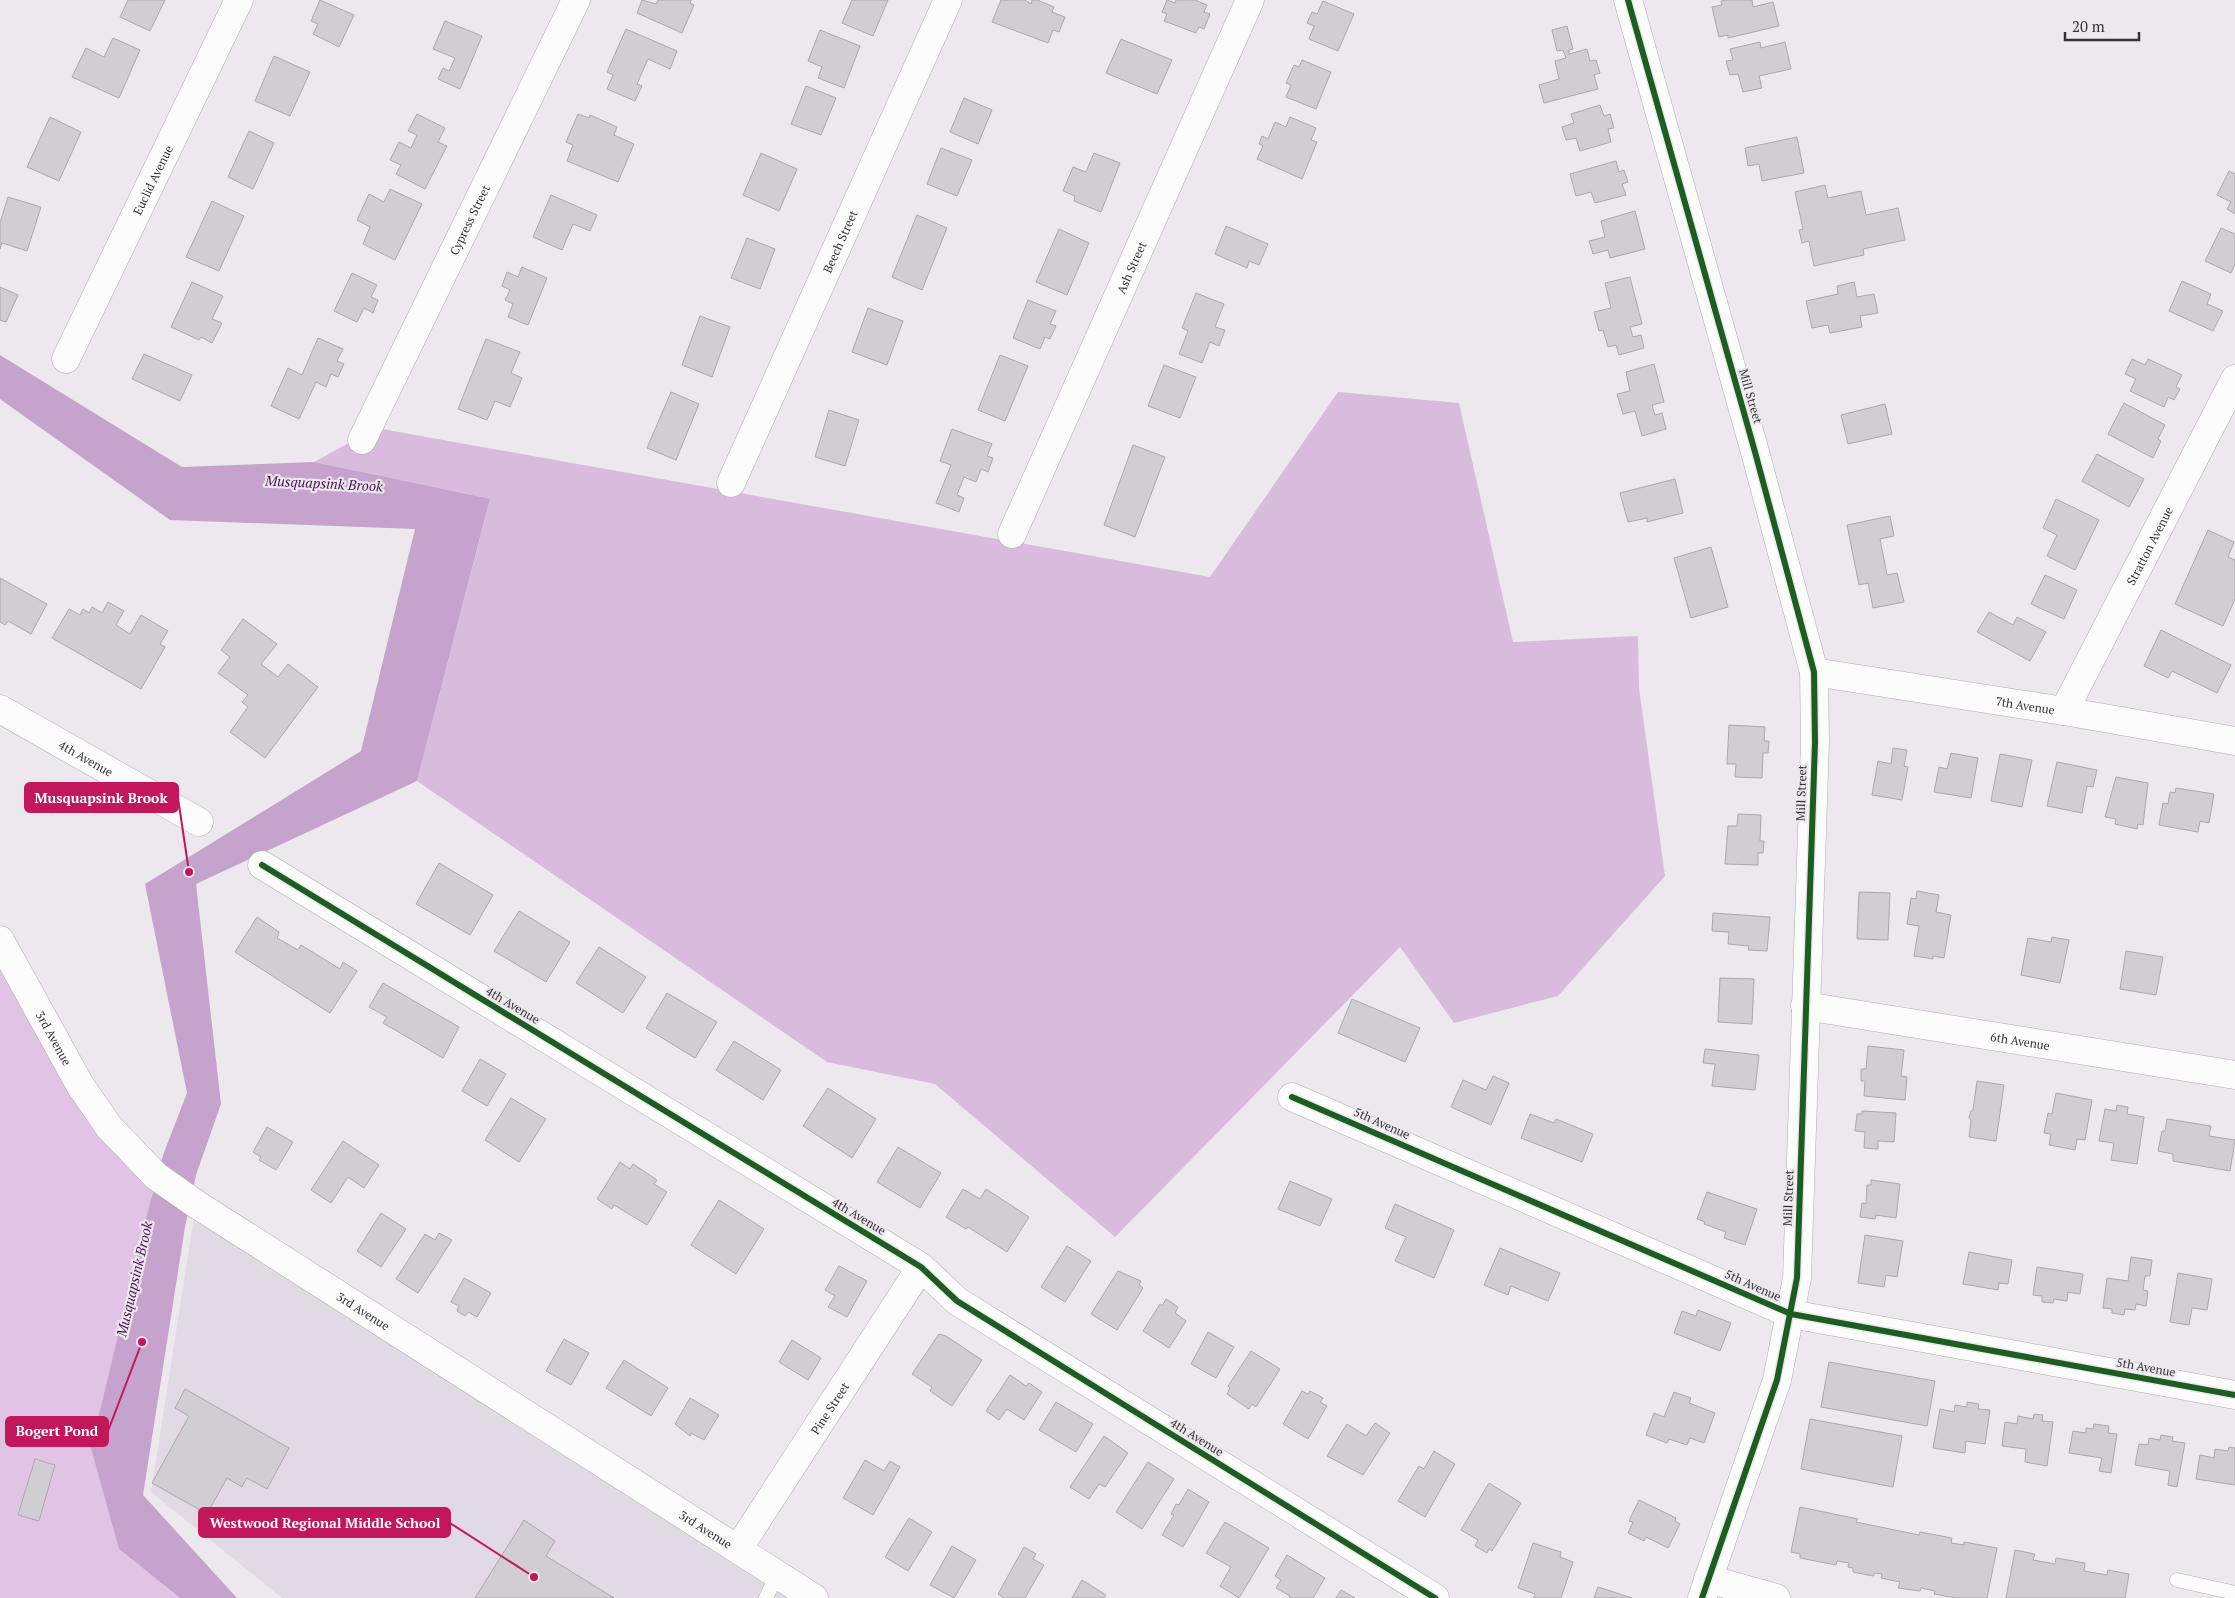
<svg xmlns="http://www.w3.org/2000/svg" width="2235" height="1598" font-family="'PT Serif',serif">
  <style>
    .built { fill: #e1d9e3 }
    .green { fill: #e0c3e5 }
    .forest { fill: #d9bbde }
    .water { fill: #c6a3cc }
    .building { fill: #d0ced2; stroke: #aba8ac }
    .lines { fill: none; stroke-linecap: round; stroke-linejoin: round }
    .service-casing { stroke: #afacaf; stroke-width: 15 }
    .minor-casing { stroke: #afacaf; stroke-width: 29 }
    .secondary-casing { stroke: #afacaf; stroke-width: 29 }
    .service { stroke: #fcfcfc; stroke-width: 14 }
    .minor { stroke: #fcfcfc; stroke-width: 28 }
    .secondary { stroke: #fcfcfc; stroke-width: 28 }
    .cycleway-casing { stroke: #ede7ee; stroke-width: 9 }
    .cycleway { stroke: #1b5e20; stroke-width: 6 }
    .labels { text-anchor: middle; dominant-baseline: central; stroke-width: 4.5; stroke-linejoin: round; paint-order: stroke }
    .street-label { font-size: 12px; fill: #363336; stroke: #ede7ee }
    .water-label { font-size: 14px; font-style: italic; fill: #4c0e56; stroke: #ede7ee }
    .leader { fill: none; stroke: #c2185b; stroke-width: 2 }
    .callout-dot { fill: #c2185b; stroke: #ede7ee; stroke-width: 2 }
    .callout { fill: #c2185b; stroke: #c2185b; stroke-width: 2 }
    .callout-label { font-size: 14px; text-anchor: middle; font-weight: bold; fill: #fff }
  </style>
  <rect width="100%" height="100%" fill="#ece8ed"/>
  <path class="built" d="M196,1204L814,1598H282L151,1492Z"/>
  <path class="green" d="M0,940L156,1176L143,1236L119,1549L180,1598H0Z"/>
  <path class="forest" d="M1338,392L1459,403L1513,642L1638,636L1639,688L1665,876L1558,996L1454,1023L1400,947L1115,1237L935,1084L827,1062L417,781L490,500L314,462L376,428L1210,577Z"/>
  <path class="water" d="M0,355L182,467L314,462L490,499L417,781L196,884L221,1104L196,1175L185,1227L143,1495L237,1598H180L119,1549L91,1448L149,1207L163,1155L187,1093L145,884L361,751L415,529L170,520L0,399Z"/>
  <path class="building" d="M128,0H165L150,31L120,17Z
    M320,0L354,15L339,47L313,34L318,24L311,21Z
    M642,0L656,4L658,0H691L690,3L694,5L682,33L637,13Z
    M852,0H888L873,36L842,23Z
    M1001,0H1025L1031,4L1032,0H1037L1054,7L1052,12L1065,17L1059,32L1053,30L1048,43L992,22Z
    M1167,0L1175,3L1176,0H1195L1207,5L1204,12L1210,14L1204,29L1199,27L1196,33L1164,21L1167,14L1162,12Z
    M1725,0H1752L1753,7L1773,2L1779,26L1728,38V35L1719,37L1712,7L1722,5L1721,1Z
    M1323,1L1354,14L1338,51L1309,39L1314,26L1307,23L1312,12L1317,14Z
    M445,21L482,36L460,89L438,79L443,68L449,71L455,58L433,49Z
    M1567,26L1573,49L1569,50V54L1587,49L1590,61L1596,60L1600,73L1594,75L1598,89L1544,103L1539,85L1559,79L1555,61L1566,58L1563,50L1557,51L1552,30Z
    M626,29L677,51L670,69L648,59L637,84L642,86L635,101L607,89L613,75L607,72Z
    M820,30L860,46L844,88L818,78L822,67L808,61Z
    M113,38L140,50L119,98L72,77L86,48L104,57Z
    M1121,39L1172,60L1157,94L1106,73Z
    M1760,42L1761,48L1785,42L1791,69L1759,76L1762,88L1743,92L1738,74L1730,75L1726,61L1733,60L1730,49Z
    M274,56L310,72L290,116L255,101Z
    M1302,60L1331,72L1316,109L1286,97L1291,85L1286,83L1294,65L1299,67Z
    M806,86L836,98L821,135L791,124Z
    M964,98L992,110L978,144L950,132Z
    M1600,105L1604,116L1610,114L1614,128L1608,129L1611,142L1580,151L1576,138L1566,140L1562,127L1574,123L1571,114Z
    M417,114L445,128L438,142L447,146L425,189L396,174L401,165L390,160L399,142L411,148L417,135L408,131Z
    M578,114L589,118L590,115L617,127L614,135L634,144L618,182L567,161L573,145L566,142Z
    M50,117L81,132L59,181L27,167Z
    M1290,117L1316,128L1311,140L1317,142L1302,179L1257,159L1263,146L1259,144L1262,136L1268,139L1275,122L1286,127Z
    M249,131L274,143L253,189L228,177Z
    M1797,137L1804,173L1762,181L1759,164L1748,166L1745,148Z
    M941,148L972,160L957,196L927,184Z
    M761,153L797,169L779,211L743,195Z
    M1094,153L1120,163L1101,212L1074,201L1075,196L1063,191L1073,167L1086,172Z
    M1616,161L1619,172L1624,170L1628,182L1622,184L1626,195L1595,203L1591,192L1576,196L1570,174Z
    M2229,171L2235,174V214L2227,209L2231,202L2217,195Z
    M1825,185L1828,198L1861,191L1866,215L1898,208L1905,240L1863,249L1864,255L1814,266L1809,241L1802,243L1799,230L1803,229L1795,192Z
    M390,189L422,204L395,260L363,244L370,227L357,220L369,194L384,202Z
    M551,195L597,215L590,231L573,224L562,250L533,237Z
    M8,197L41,207L27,251L2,243L0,249V223Z
    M212,201L244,216L219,271L186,257Z
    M1635,211L1645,249L1610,258L1608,250L1593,254L1589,241L1605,237L1601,221Z
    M917,215L947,228L922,290L892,277Z
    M1226,226L1268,244L1259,265L1249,261L1247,268L1215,254Z
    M2221,228L2235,234V264L2231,273L2205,261Z
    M1059,229L1089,243L1067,295L1036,282Z
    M747,238L775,249L760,289L731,278Z
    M522,267L547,278L528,325L508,317L513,304L505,300L510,290L502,286L507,272L518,277Z
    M352,273L377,285L371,297L378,300L373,313L364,308L357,322L334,311Z
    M1630,277L1642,324L1630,327L1633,337L1641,335L1644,348L1619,355L1616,345L1608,347L1603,330L1599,331L1594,312L1611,308L1605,283Z
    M2182,281L2211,294L2207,304L2223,311L2213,331L2169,311Z
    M192,282L223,296L212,319L222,323L212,343L201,337L199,340L171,327Z
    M1854,282L1857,297L1874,294L1878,313L1860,316L1862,327L1830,333L1828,325L1812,328L1806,301L1838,294L1837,286Z
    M0,287L18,295L6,322L0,320Z
    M1196,293L1224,304L1215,327L1225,330L1219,346L1210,342L1202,363L1179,354L1188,331L1182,328Z
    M1028,300L1056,311L1050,324L1056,326L1050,339L1045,337L1040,349L1013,338Z
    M868,308L903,321L887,365L852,352Z
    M700,316L730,327L712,377L682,365Z
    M318,338L343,349L337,361L344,364L338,377L331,374L326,387L316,382L299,419L271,406L288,368L302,375Z
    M486,339L520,352L511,373L522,378L510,407L495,401L487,420L458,409Z
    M144,354L192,375L180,401L132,379Z
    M1000,355L1028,366L1005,421L978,410Z
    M2132,359L2145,365L2148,359L2182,375L2176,387L2180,389L2174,400L2168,397L2164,407L2130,391L2136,379L2125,374Z
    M1654,364L1664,402L1652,405L1655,415L1662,413L1666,429L1642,436L1635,411L1623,414L1617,394L1630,391L1626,372Z
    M1164,365L1196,377L1180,418L1148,406Z
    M671,392L699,404L676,460L647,448Z
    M2124,403L2165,425L2158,439L2161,441L2153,458L2108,434Z
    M1885,404L1892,434L1848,444L1841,415Z
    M829,410L859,420L845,466L815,457Z
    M952,429L992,444L987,456L993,458L988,472L981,469L976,482L964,477L957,495L964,498L959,512L936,503L951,465L940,461Z
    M1133,445L1165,457L1135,537L1104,525Z
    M2097,454L2144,479L2129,507L2082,481Z
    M1675,479L1683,513L1647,522V518L1628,522L1620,493Z
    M2056,499L2099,520L2075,570L2047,556L2057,535L2043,528Z
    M1890,516L1894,536L1880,539L1887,575L1897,573L1904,602L1873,608L1868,583L1859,585L1847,525Z
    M2208,530L2234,542L2228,557L2235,560V599L2223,626L2175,604Z
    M1711,547L1728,607L1691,618L1674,558Z
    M2045,575L2077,590L2064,619L2031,604Z
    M0,578L47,604L31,634L8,621L5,625L0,622Z
    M108,602L124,611L116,625L130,634L141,615L168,631L160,644L165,647L141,689L52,638L69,609L80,615L83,609L89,613L92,607L102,613Z
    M1989,612L2013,625L2017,617L2046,632L2030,661L1977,632Z
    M243,619L277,644L261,664L278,677L288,664L318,687L265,758L230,732L248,707L242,702L248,695L218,673L230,657L221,650Z
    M2161,630L2231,665L2217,693L2172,671L2168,678L2144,666Z
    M1729,725L1765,727L1764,741H1769L1768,753H1763L1762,778L1735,777L1736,764H1727Z
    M1893,748L1907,750L1904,766L1908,767L1902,800L1872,795L1878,761L1891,764Z
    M1951,753L1978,758L1971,798L1934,792L1939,767L1947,769Z
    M2000,754L2032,760L2022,807L1991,801Z
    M2057,762L2097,770L2093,787L2087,786L2082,813L2047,806Z
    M2116,777L2148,783L2143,825L2138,824L2137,829L2115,824L2116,819L2105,817Z
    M2176,788L2214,794L2209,823L2200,821L2198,832L2159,825L2163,803L2168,804L2170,792L2175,793Z
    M1738,814L1761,815L1760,841H1764L1763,853H1758V865L1725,864L1728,826H1737Z
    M439,863L493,895L470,935L416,904Z
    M1917,891L1939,895L1936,912L1951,915L1944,958L1933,956V959L1914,956L1919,926L1907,924L1911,898L1916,899Z
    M1859,892L1890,893L1888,940L1857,939Z
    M519,911L570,942L546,982L494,951Z
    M1713,913L1770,917L1767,951L1748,950L1749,946L1728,944L1729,932L1712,931Z
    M257,917L279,932L277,938L298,950L301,945L340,969L343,962L357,971L330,1013L235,952Z
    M2052,937L2069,940L2060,983L2021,975L2028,938L2051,942Z
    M599,947L646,977L623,1013L576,983Z
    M2126,951L2163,957L2156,995L2120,989Z
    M1720,978L1754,979L1752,1024L1718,1022Z
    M383,983L459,1027L443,1058L383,1023L387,1017L369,1007Z
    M667,993L717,1022L695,1058L646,1028Z
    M1352,999L1420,1028L1405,1062L1338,1033Z
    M734,1041L781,1070L763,1100L716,1070Z
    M1868,1046L1904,1050L1901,1076L1907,1077L1905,1100L1864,1096L1865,1081H1861V1069H1866Z
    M1705,1049L1759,1055L1755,1090L1712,1086L1715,1064L1703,1063Z
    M480,1059L506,1074L487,1106L462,1091Z
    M1493,1076L1509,1083L1491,1125L1451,1107L1463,1080L1486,1090Z
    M1977,1081L2004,1085L1996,1141L1969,1137L1971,1121L1969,1117L1971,1111L1973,1110Z
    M828,1088L876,1119L852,1158L803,1126Z
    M2056,1093L2092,1100L2085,1140L2077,1139L2075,1150L2049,1145L2051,1134L2044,1133L2048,1113L2052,1114Z
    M511,1098L546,1119L519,1162L485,1140Z
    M2117,1105L2128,1107L2127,1114L2144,1117L2137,1164L2111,1160L2114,1143L2099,1141L2105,1109L2116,1111Z
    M1862,1111L1896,1113L1894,1142L1878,1141V1149L1864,1148L1865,1132L1855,1131L1857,1114H1862Z
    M1530,1114L1554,1123L1556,1119L1593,1134L1582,1162L1521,1138Z
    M2167,1119L2211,1126L2209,1136L2235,1140L2230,1171L2173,1161V1154L2158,1151L2162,1131H2165Z
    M267,1127L293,1142L276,1170L259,1160L261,1157L253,1152Z
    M343,1141L379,1165L364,1188L348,1177L331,1203L311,1190Z
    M898,1147L941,1173L920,1208L877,1182Z
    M620,1162L630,1169L633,1164L657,1180L654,1184L667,1192L647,1225L614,1205L612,1209L597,1199Z
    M1871,1180L1900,1184L1896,1218L1876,1215L1875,1219L1860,1217L1862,1203L1866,1204L1867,1185H1871Z
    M1290,1181L1332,1199L1320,1226L1278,1209Z
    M963,1189L980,1199L986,1189L1029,1217L1007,1252L968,1227L966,1229L946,1217Z
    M1707,1192L1757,1209L1745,1245L1724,1238L1726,1232L1704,1224L1705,1222L1697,1219Z
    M719,1200L764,1229L736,1274L691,1245Z
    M1395,1204L1454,1230L1434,1278L1395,1261L1406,1237L1385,1228Z
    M381,1213L406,1229L381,1267L357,1251Z
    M439,1233L452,1240L418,1293L396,1279L425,1234L435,1240Z
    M1865,1235L1903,1241L1897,1277L1886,1275L1884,1287L1858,1283Z
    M1067,1246L1091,1261L1065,1302L1041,1287Z
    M1500,1248L1560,1273L1548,1301L1511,1286L1508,1295L1484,1285Z
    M1969,1252L2012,1260L2008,1284L1999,1283L1998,1290L1963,1284Z
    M2131,1257L2152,1260L2150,1276H2145L2143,1290L2148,1291L2146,1306L2136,1304L2135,1310L2125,1309L2124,1315L2112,1313V1309L2103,1308L2107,1278L2128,1281Z
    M839,1266L867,1281L847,1317L828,1307L835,1296L825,1290Z
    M2037,1267L2083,1274L2080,1294L2068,1292L2067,1301L2054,1299L2053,1303L2042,1302V1296L2033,1295Z
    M1118,1271L1141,1281L1139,1285L1143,1288L1117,1330L1091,1314Z
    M2178,1273L2212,1279L2207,1310L2192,1308L2189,1325L2170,1322Z
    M464,1278L491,1293L477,1317L468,1312L465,1316L457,1311L459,1306L451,1302Z
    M1166,1299L1178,1307L1175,1313L1186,1321L1169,1348L1143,1331L1160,1304L1162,1306Z
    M1698,1310L1731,1323L1720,1351L1674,1333L1682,1311L1696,1316Z
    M1208,1332L1234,1347L1216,1378L1191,1364Z
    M939,1334L946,1336L982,1360L952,1406L930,1391L932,1387L912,1374Z
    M564,1339L589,1353L571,1385L546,1371Z
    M792,1340L821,1358L808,1380L779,1362Z
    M1251,1351L1280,1369L1256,1407L1252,1404L1249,1409L1227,1394L1230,1388L1228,1386Z
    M624,1360L668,1388L651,1416L606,1388Z
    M1829,1362L1935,1381L1927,1426L1821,1407Z
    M1010,1375L1026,1386L1029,1383L1042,1392L1024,1420L1007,1409L999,1420L986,1411Z
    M185,1389L289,1448L267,1489L247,1478L242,1487L227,1478L207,1514L152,1483L189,1416L175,1408Z
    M1302,1391L1308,1394L1310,1391L1323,1398L1320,1402L1327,1406L1308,1439L1283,1424Z
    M1674,1392L1691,1398L1689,1403L1715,1413L1704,1443L1690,1438L1687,1445L1669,1439L1667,1443L1646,1435L1654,1413L1664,1417Z
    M690,1398L719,1415L704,1440L691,1433L690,1436L675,1424Z
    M1056,1402L1093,1424L1076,1452L1039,1430Z
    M1967,1402L1979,1404L1978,1409L1990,1410L1985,1444L1966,1441L1965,1453L1933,1448L1940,1409L1954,1412L1955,1405L1967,1407Z
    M2034,1414L2043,1415L2042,1421L2053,1422L2047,1466L2025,1462L2026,1449L2002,1446L2005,1422L2017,1424L2018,1416L2033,1419Z
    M1810,1419L1902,1436L1893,1487L1801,1469Z
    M1375,1423L1390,1433L1363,1475L1327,1456L1347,1424L1366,1436Z
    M2094,1424L2109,1426L2108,1433L2117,1434L2111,1473L2099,1471L2102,1458L2069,1453L2073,1431L2086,1433V1428L2093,1429Z
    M2161,1435L2173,1437L2172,1441L2185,1443L2177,1487L2168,1485L2170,1471L2135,1465L2139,1444L2148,1445L2149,1438L2160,1440Z
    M1104,1436L1128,1453L1105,1487L1099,1484L1089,1499L1070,1487Z
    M2229,1447L2235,1448V1485L2196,1479L2200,1455L2214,1458L2215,1449L2228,1451Z
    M1434,1451L1455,1464L1425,1517L1398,1501L1419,1466L1424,1469Z
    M35,1459L55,1465L39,1521L18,1515Z
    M865,1460L884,1471L890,1461L900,1467L873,1515L843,1498Z
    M1148,1462L1174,1479L1142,1529L1116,1512Z
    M1489,1483L1521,1503L1492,1551L1489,1549L1487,1553L1475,1546L1478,1540L1461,1530Z
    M1188,1489L1209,1502L1183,1547L1162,1535L1174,1515L1171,1514L1176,1504L1179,1505Z
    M1639,1500L1676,1518L1675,1521L1680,1524L1668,1548L1646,1537L1644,1541L1628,1533L1633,1522L1629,1521Z
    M1800,1507L1858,1519L1856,1522L1919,1535L1920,1532L1952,1538L1951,1543L1964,1545V1542L1997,1548L1987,1598H1956L1934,1594L1935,1591L1921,1588L1920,1591L1898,1588L1900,1582L1881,1578L1882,1574L1875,1573L1873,1576L1853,1572V1568L1848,1567L1849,1563L1837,1561L1836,1565L1800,1558V1554L1791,1552Z
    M909,1518L932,1532L908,1571L885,1557Z
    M524,1520L555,1541L546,1556L614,1598H475Z
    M1225,1522L1269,1548L1239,1598L1220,1586L1231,1567L1206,1553Z
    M1533,1543L1561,1552L1560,1557L1573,1562L1561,1598H1533L1535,1594L1518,1588Z
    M952,1546L976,1560L954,1598L930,1585Z
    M1024,1547L1036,1554L1033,1559L1044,1565L1025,1598H1004L998,1594Z
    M2015,1550L2035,1554L2033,1560L2055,1564L2056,1558L2085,1563L2084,1571L2107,1575L2108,1570L2129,1574L2125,1598H2006Z
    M1287,1555L1325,1578L1313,1598H1289L1290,1596L1276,1588L1281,1580L1275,1576Z
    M1082,1580L1106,1595L1104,1598H1072Z
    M1598,1587L1632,1598H1594Z
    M1341,1590L1355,1598H1336Z"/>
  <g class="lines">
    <defs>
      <path id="service" d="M2177,1580L2235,1593
        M766,1598L777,1574"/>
      <g id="minor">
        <path d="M1628,0L1755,452L1814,672L1815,742L1797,1278L1777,1380L1702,1598"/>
        <path id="s1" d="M66,359L239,0"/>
        <path id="s2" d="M362,440L576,0"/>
        <path id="s3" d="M731,483L948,0"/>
        <path id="s4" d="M1012,534L1250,0"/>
        <path id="s5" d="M1814,672L2064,711L2235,741"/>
        <path id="s6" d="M0,709L199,822"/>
        <path id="s7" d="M2064,711L2235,379"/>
        <path d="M262,865L921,1267L957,1301L1435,1598"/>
        <path id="s8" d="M1805,1006L2235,1075"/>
        <path d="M1292,1097L1791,1314L2235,1395"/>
        <path id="s9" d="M738,1549L921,1267"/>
        <path d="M1708,1579L1776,1598"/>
      </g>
      <g id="secondary">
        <path id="s10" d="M0,940L80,1085L109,1127L156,1176L196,1204L814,1598"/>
      </g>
    </defs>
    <use href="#service" class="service-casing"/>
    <use href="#minor" class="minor-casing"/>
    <use href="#secondary" class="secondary-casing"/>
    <use href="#service" class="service"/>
    <use href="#minor" class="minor"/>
    <use href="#secondary" class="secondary"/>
    <defs>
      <path id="cycleway" d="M1628,0L1755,452L1814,672L1815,742L1797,1278L1777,1380L1702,1598
        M262,865L921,1267L957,1301L1435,1598
        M1292,1097L1791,1314L2235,1395"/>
    </defs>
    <use href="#cycleway" class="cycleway-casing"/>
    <use href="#cycleway" class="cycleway"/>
  </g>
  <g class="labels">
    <g class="street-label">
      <text stroke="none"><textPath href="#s1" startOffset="199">Euclid Avenue</textPath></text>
      <text stroke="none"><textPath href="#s2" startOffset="245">Cypress Street</textPath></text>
      <text stroke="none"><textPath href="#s3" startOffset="265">Beech Street</textPath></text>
      <text stroke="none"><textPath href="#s4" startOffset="292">Ash Street</textPath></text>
      <text transform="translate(1751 396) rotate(74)">Mill Street</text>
      <text stroke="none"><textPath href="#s7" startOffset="186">Stratton Avenue</textPath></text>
      <text stroke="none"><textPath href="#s5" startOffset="214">7th Avenue</textPath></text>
      <text stroke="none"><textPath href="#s6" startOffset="99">4th Avenue</textPath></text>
      <text transform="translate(1801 793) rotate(-88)">Mill Street</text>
      <text transform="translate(513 1005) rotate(31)">4th Avenue</text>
      <text stroke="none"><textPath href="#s10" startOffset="112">3rd Avenue</textPath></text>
      <text stroke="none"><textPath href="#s8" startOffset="218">6th Avenue</textPath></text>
      <text transform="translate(1382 1123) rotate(24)">5th Avenue</text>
      <text transform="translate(1788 1198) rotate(-88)">Mill Street</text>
      <text transform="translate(859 1216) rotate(31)">4th Avenue</text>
      <text transform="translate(1753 1285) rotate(24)">5th Avenue</text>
      <text stroke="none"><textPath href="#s10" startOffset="532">3rd Avenue</textPath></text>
      <text transform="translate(2146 1367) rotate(10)">5th Avenue</text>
      <text stroke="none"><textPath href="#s9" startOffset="168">Pine Street</textPath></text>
      <text transform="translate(1197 1437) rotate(32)">4th Avenue</text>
      <text stroke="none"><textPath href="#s10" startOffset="938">3rd Avenue</textPath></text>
    </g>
    <g class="water-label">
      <text transform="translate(324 483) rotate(3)">Musquapsink Brook</text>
      <text transform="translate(134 1279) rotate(-77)">Musquapsink Brook</text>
    </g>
  </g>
  <path class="leader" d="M189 872L178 798M142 1342L108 1431M534 1577L450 1523"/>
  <g class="callout-dot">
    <circle cx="189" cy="872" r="5"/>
    <circle cx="142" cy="1342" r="5"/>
    <circle cx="534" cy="1577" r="5"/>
  </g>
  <g class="callout">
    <rect x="25" y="783" width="153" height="29" rx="5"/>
    <rect x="6" y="1417" width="102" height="29" rx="5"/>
    <rect x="199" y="1508" width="251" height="29" rx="5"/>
  </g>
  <g class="callout-label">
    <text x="101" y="803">Musquapsink Brook</text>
    <text x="57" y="1436">Bogert Pond</text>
    <text x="325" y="1528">Westwood Regional Middle School</text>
  </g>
  <path d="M2065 32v8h74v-8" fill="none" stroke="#363336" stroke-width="2.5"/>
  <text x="2072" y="32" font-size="15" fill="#363336" stroke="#ede7ee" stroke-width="4" paint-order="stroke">20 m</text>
</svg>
